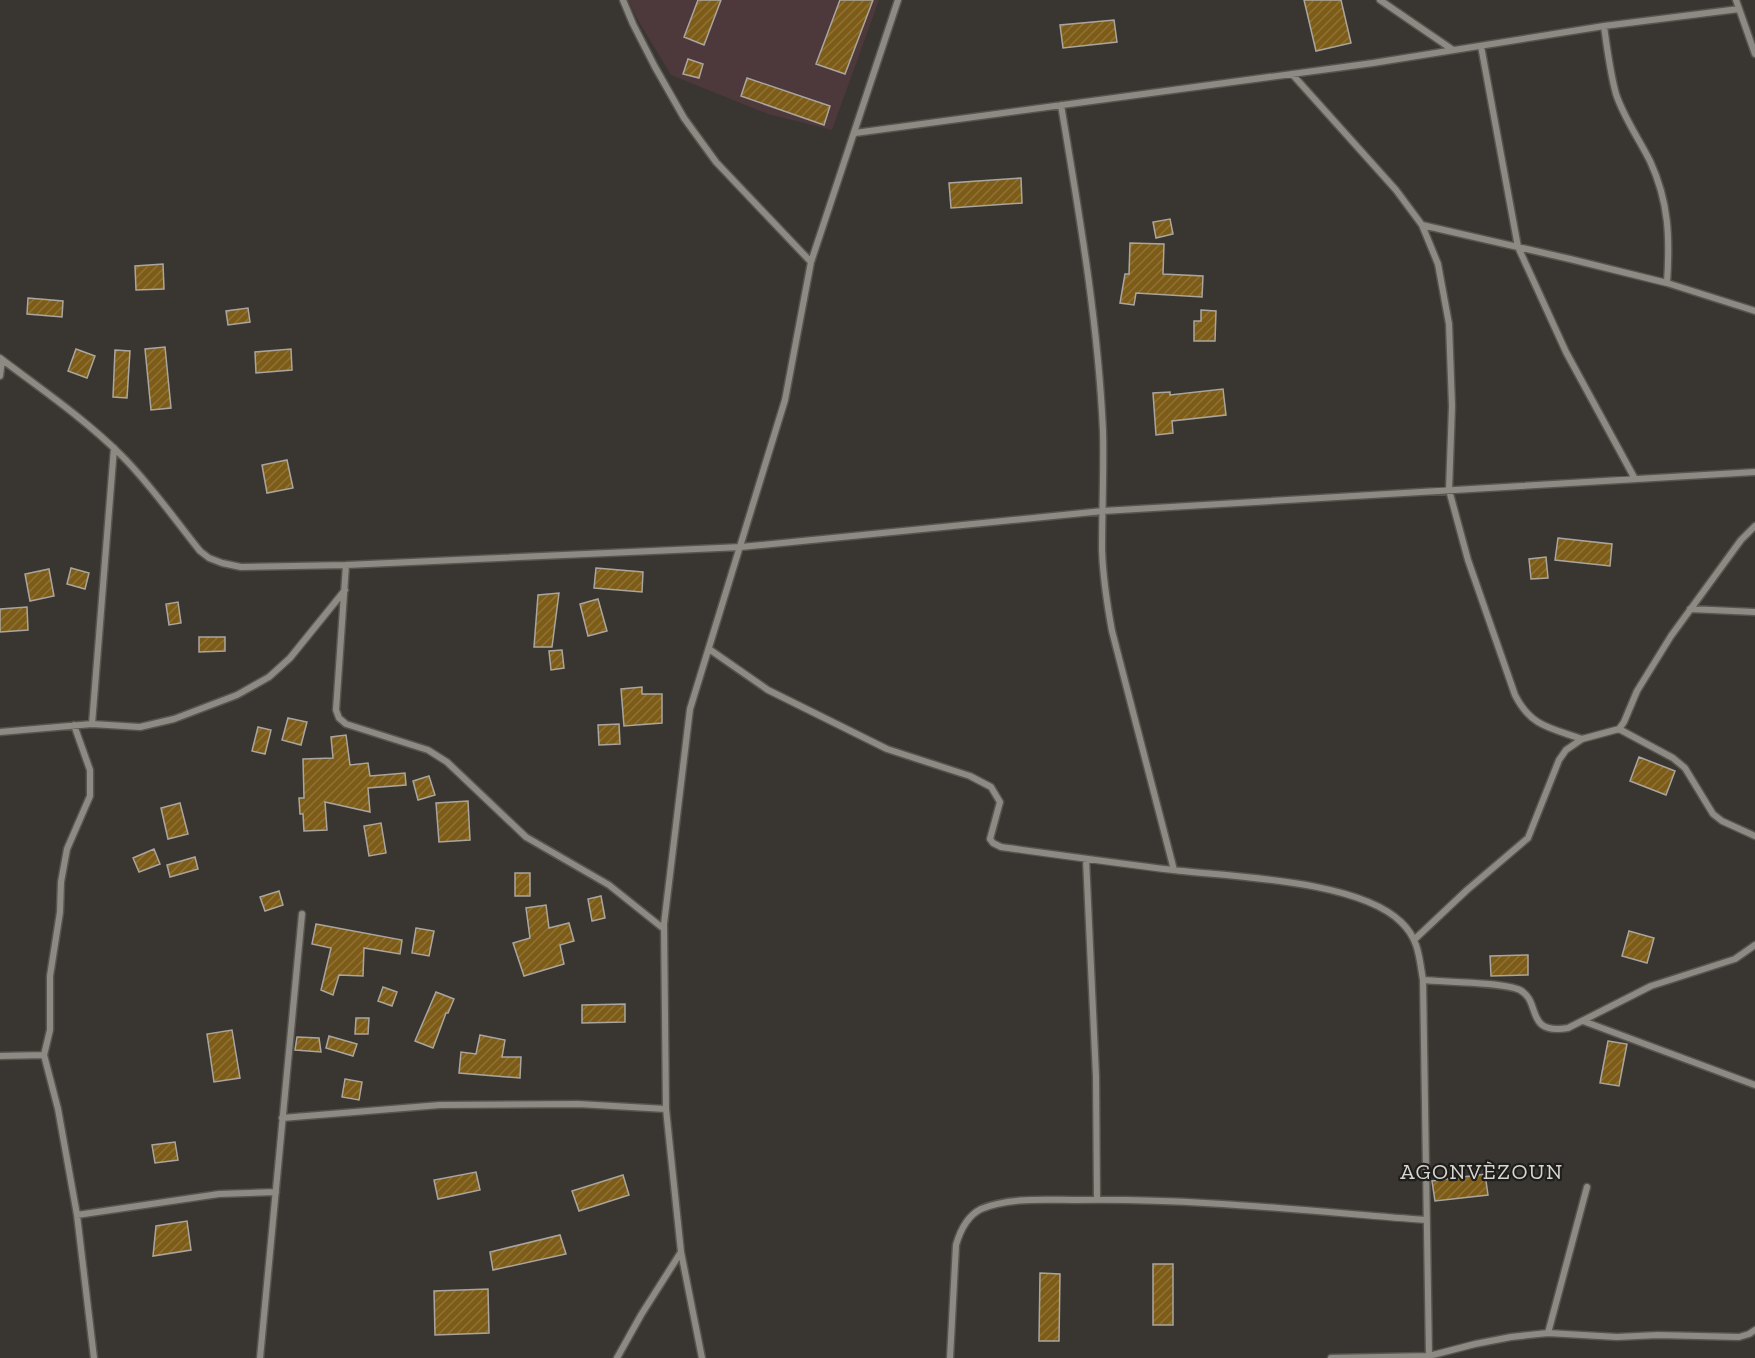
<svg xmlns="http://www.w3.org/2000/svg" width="1755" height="1358" font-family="'Zilla Slab',serif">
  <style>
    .education { fill: #4d383b }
    .building { fill: url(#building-hatch); stroke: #aaa69f; stroke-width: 1.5 }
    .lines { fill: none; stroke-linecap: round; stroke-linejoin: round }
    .street-casing { stroke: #575450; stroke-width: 9 }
    .street { stroke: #8d8a83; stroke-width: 6 }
    .labels { text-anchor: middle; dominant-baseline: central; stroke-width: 4.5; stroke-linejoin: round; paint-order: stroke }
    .neighbourhood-label { font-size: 22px; letter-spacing: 1.5px; fill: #d7d5d2; stroke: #1f1e1b }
  </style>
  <defs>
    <pattern id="building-hatch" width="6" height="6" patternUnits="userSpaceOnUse" patternTransform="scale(1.5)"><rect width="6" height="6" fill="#7d5c17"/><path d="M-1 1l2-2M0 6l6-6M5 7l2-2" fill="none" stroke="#8f7238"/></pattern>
  </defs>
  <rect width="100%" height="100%" fill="#393631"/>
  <path class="education" d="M628,0H879L832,130L768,114L671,75L639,22Z"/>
  <path class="building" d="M698,0H721L704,45L684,37Z
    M840,0H873L845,74L816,64Z
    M1304,0H1341L1351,43L1316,51Z
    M1114,20L1117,42L1063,48L1060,25Z
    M688,59L703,64L699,78L683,74Z
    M747,78L830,106L824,125L741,96Z
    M1021,178L1022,203L951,208L949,183Z
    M1170,219L1173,234L1156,238L1153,222Z
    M1130,243L1164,244L1163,274L1203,276L1202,297L1136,293L1134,305L1120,303L1125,274H1129Z
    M163,264L164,289L136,290L135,266Z
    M28,298L63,301L62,317L27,314Z
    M248,308L250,322L228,325L226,311Z
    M1201,310L1216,311L1215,341H1194V321H1201Z
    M165,347L171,408L151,410L145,349Z
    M76,349L95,356L87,378L68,371Z
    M291,349L292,370L256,373L255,352Z
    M115,350L130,351L127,398L113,397Z
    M1223,389L1226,415L1172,421L1173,433L1156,435L1153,393L1170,392V395Z
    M287,460L293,488L267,493L262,465Z
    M1558,538L1612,544L1610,566L1555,560Z
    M1546,557L1548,578L1531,579L1529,559Z
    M71,568L89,573L85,589L67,584Z
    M596,568L643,572L642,592L594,588Z
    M49,569L54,596L30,601L25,574Z
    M559,593L552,647H534L538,595Z
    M598,599L607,631L588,636L580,604Z
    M178,602L181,623L169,625L166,604Z
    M27,607L28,630L0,632V609Z
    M199,637H225V651L199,652Z
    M562,650L564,668L551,670L549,651Z
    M642,687V694H662V723L624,726L621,689Z
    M288,718L307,722L301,745L282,740Z
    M619,724L620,744L599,745L598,725Z
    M258,727L271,730L265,754L252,751Z
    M346,735L350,765L368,763L370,776L405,773L406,785L368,788L370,812L325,802L327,830L304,831L303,814H300L299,798H304L303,759L333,758L331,737Z
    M1639,757L1675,771L1666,795L1630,781Z
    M429,776L435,795L418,800L413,781Z
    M468,801L470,840L439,842L436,803Z
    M180,803L188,834L168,839L161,808Z
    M381,823L386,853L369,856L364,826Z
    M154,849L160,864L139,872L133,858Z
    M195,857L198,869L170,877L167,865Z
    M515,873H530V896H515Z
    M279,891L283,905L265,911L260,897Z
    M601,896L605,918L592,921L588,899Z
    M546,905L549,928L569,923L574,941L560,945L564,964L524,976L513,943L530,938L526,908Z
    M316,924L402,940L400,954L364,948L363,976L339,975L333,995L321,990L331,948L312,944Z
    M416,928L434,931L429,956L412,953Z
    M1629,931L1654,938L1647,963L1622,956Z
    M1528,955V975L1491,976L1490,956Z
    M383,987L397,992L392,1006L378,1001Z
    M436,992L454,999L448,1013H446L433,1048L415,1041Z
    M625,1004V1022L582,1023V1005Z
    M356,1018H369L368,1034H355Z
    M232,1030L240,1078L214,1082L207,1034Z
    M480,1035L505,1040L502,1057H521L520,1078L459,1073L461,1052L476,1054Z
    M329,1036L357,1044L353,1056L326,1048Z
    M297,1037L319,1038L321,1052L295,1050Z
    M1608,1041L1627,1044L1619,1086L1600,1083Z
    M345,1079L362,1082L359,1100L342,1097Z
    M175,1142L178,1160L155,1163L152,1145Z
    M476,1172L480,1190L438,1199L434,1180Z
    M1485,1174L1488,1195L1435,1201L1432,1181Z
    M623,1175L629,1195L579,1211L572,1191Z
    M187,1221L191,1250L153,1256L156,1226Z
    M560,1235L566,1254L493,1270L490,1252Z
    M1153,1264H1173V1325H1153Z
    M1040,1273L1060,1274L1059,1341H1039Z
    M488,1289L489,1333L435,1335L434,1291Z"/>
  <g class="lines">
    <defs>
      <path id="street" d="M623,0L633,24L655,67L684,118L716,162L811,262
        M1380,0L1453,50
        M1736,0L1755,54
        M1604,26C1607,48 1610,72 1616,94C1624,118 1639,139 1650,161C1669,202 1670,238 1667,283
        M1481,46L1518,247L1566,352L1635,479
        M1292,74L1396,190L1422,225L1438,264L1449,324L1452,406L1449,490L1468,560L1515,695C1531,727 1551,728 1582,739
        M1061,105C1079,213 1098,321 1103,431C1104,471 1102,510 1102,550C1103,578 1107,604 1112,631L1174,870
        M855,133L1373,63L1604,26L1739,9
        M1422,225L1570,259L1667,283L1755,311
        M0,358C41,389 85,419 122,456C151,485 175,520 200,551L209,558L222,563L241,567L346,565L741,547L1103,511L1755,472
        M0,376L2,360
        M346,565L336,710L339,718L346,724L428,750L447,762L526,837L609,885L664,929
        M1690,609L1755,612
        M709,649L768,690L887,749L970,776L991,787L1000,802L990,839L993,843L1001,847C1059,855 1116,863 1173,870C1233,877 1358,880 1401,922C1419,939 1419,957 1423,980L1429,1356L1475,1344L1511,1337L1548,1333L1617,1337L1658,1335L1739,1337L1749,1334L1755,1330
        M92,724L114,448
        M74,725L90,770V796L67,849L61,882L60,912L50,976V1030L44,1055L58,1109L77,1215L219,1194L276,1192
        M1619,729L1673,758L1685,768L1713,814L1722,821L1755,836
        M0,732L92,724L140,727L174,719L237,695L269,677L290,658L345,590
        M1086,859L1096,1076L1097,1199
        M1415,939L1467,890L1528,838L1559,760L1566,750L1582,739L1619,729L1624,722L1637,691L1671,636L1741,540L1755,526
        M1423,980C1444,982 1503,982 1520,990C1542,1002 1524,1035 1568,1028L1651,986L1735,959L1755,945
        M1583,1021L1755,1085
        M0,1056L44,1055
        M282,1118L440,1105L578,1104L666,1109
        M77,1215L94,1358
        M1548,1333L1587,1187
        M260,1358L302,914
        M617,1358L641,1315L681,1252
        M702,1358L681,1252L666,1109L664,924L690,709L785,400L811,262L898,0
        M950,1358L956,1245C960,1231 967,1216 981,1209C1009,1197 1046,1200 1076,1200C1193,1198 1309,1211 1426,1220
        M1331,1358L1429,1356V1358"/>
    </defs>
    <use href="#street" class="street-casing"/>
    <use href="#street" class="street"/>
  </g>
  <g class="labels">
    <g class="neighbourhood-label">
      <text x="1482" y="1171">AGONVÈZOUN</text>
    </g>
  </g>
</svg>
